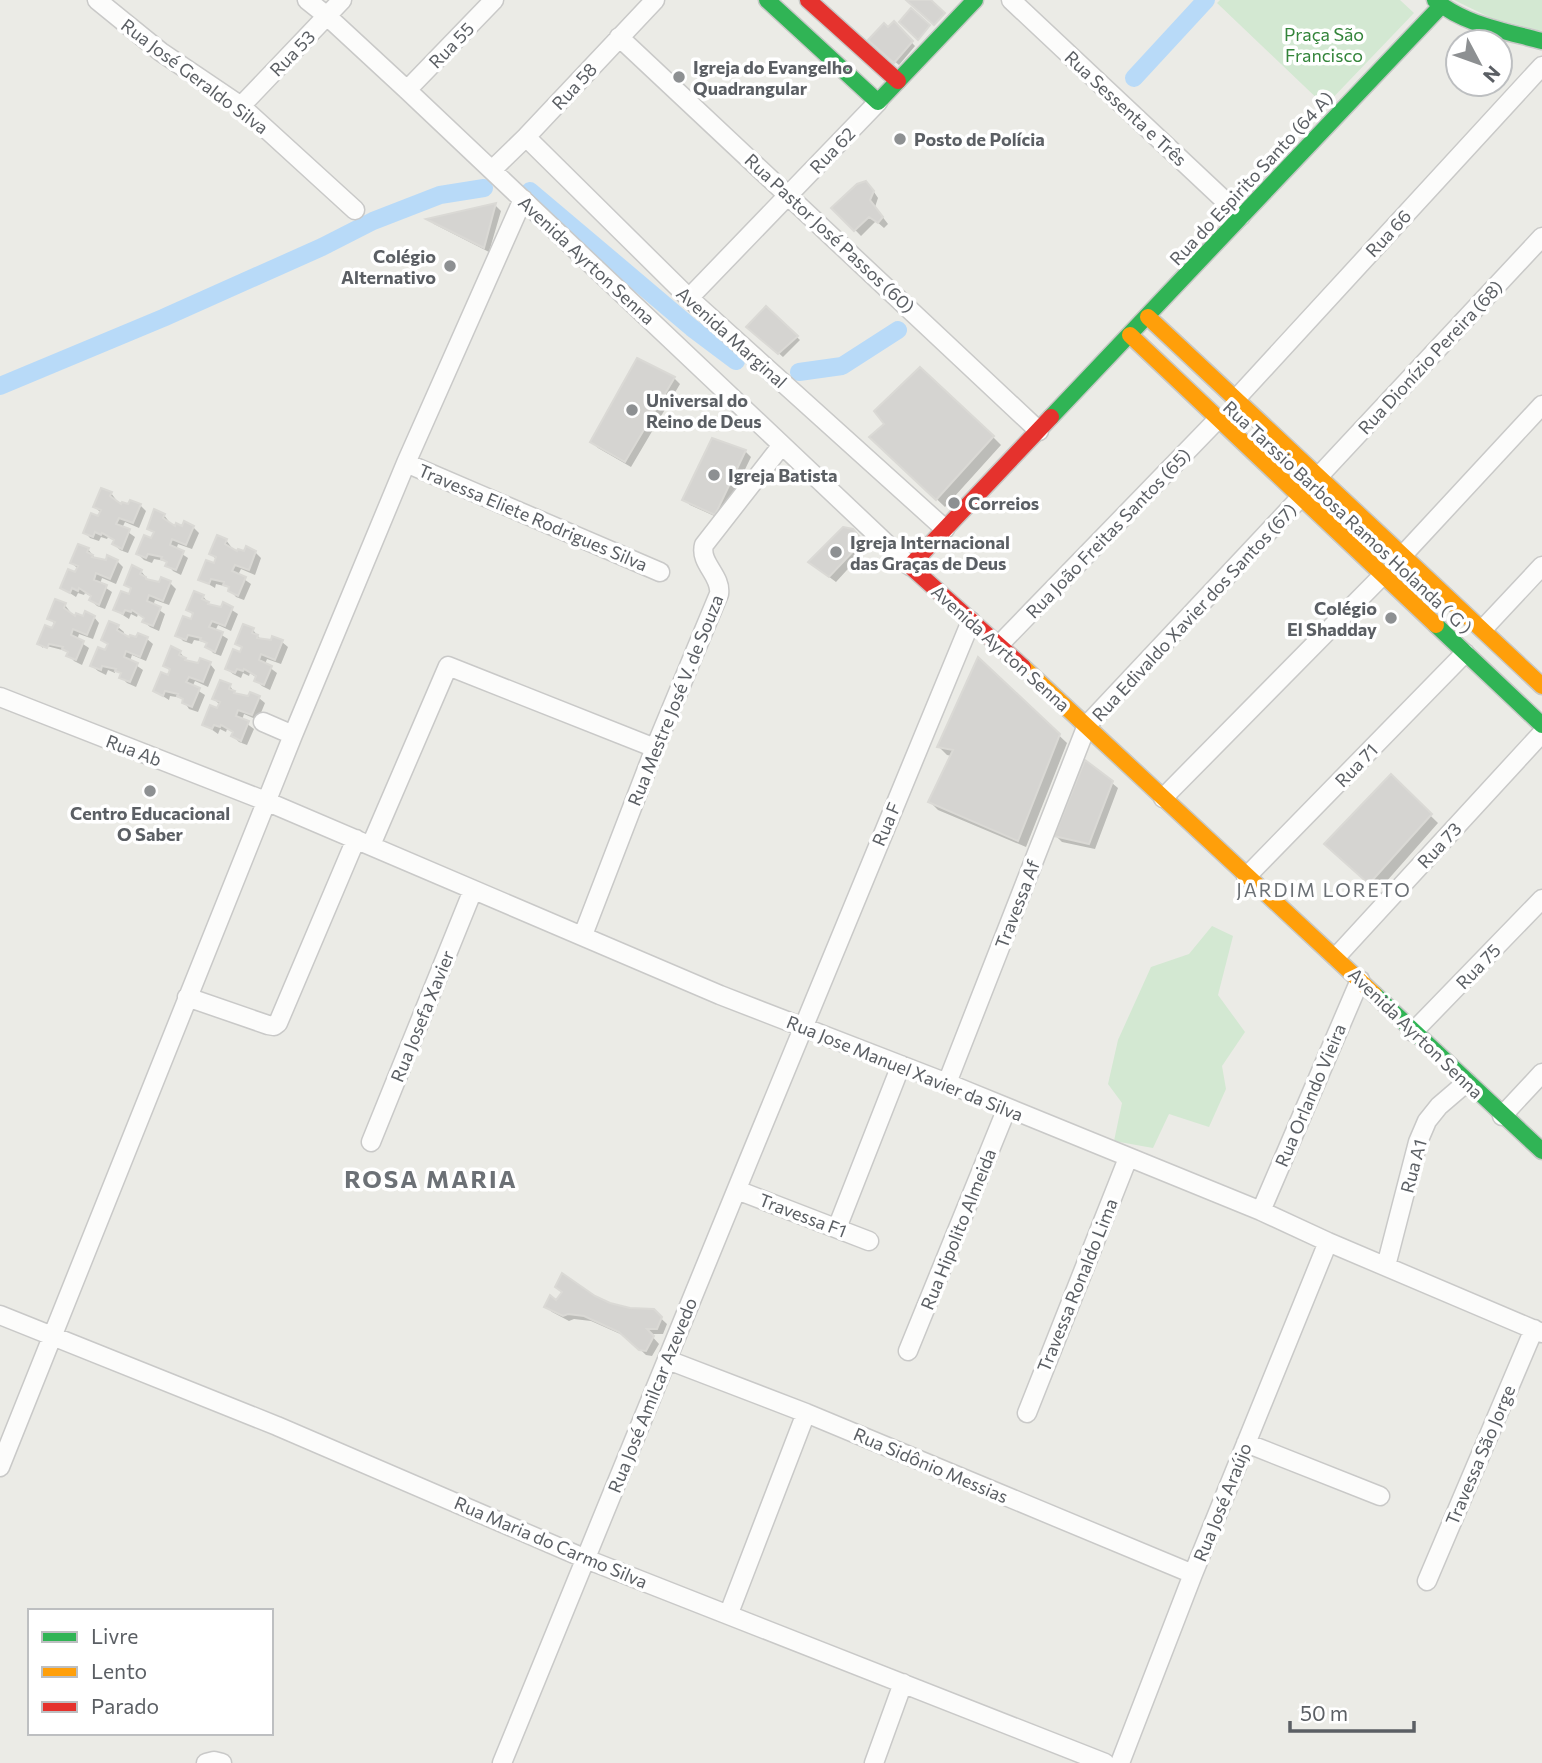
<svg xmlns="http://www.w3.org/2000/svg" width="1542" height="1763" font-family="Commissioner,sans-serif">
  <style>
    .green { fill: #d3e8d2 }
    .shadow { fill: #0003 }
    .lines { fill: none; stroke-linecap: round; stroke-linejoin: round }
    .canal { stroke: #b8daf8; stroke-width: 18 }
    .building { fill: #d5d4d1; stroke: #dad9d5; stroke-width: 2 }
    .street-casing { stroke: #c9c9c8; stroke-width: 21 }
    .fast-casing { stroke: #c7c8c6; stroke-width: 19 }
    .slow-casing { stroke: #c7c8c6; stroke-width: 19 }
    .jam-casing { stroke: #c7c8c6; stroke-width: 19 }
    .street { stroke: #fcfcfb; stroke-width: 18 }
    .fast { stroke: #30b455; stroke-width: 16 }
    .slow { stroke: #ff9f0a; stroke-width: 16 }
    .jam { stroke: #e5322d; stroke-width: 16 }
    .poi-dot { fill: #8d9092; stroke: #fff; stroke-width: 2.5 }
    .labels { text-anchor: middle; dominant-baseline: central; stroke-width: 7; stroke-linejoin: round; paint-order: stroke }
    .park-label { font-size: 18px; fill: #33843a; stroke: #fff }
    .street-label { font-size: 18px; fill: #5b5f64; stroke: #fff }
    .poi-label { font-size: 18px; font-weight: bold; fill: #5b5f64; stroke: #fff; text-anchor: start }
    .neighbourhood-label { font-size: 19px; letter-spacing: 2px; fill: #6c7176; stroke: #fff }
    .district-label { font-size: 24px; font-weight: bold; letter-spacing: 2px; fill: #6c7176; stroke: #fff }
  </style>
  <rect width="100%" height="100%" fill="#ebebe6"/>
  <path class="green" d="M1220,0H1400L1414,13L1325,106L1217,3Z
    M1454,0H1542V31L1491,18Z
    M1212,926L1233,936L1218,995L1245,1032L1222,1066L1226,1089L1209,1127L1169,1114L1153,1148L1114,1141L1122,1103L1108,1084L1118,1040L1151,967L1189,954Z"/>
  <path class="shadow" d="M894,24L915,46L899,65L870,40Z
    M872,189L878,198L875,207L888,224L884,228L876,221L861,236L834,208Z
    M495,205L501,211L489,252L434,224L430,220Z
    M766,309L800,340L783,357L749,327Z
    M638,361L674,378L680,384L631,467L598,448L592,442Z
    M872,437H993L1001,445L945,507Z
    M745,451L751,457L721,519L690,505L684,499Z
    M111,493L120,505H140L146,511L139,528L125,522L122,528L135,537L128,553L120,550L114,544L115,541L108,537L107,539L101,537L99,541L90,538L85,532L101,513L95,507Z
    M164,515L173,527H193L199,533L192,549L178,544L176,550L188,558L181,575L173,571L165,561L154,559L152,563L144,560L138,554L152,540L155,534L149,528Z
    M859,537L867,548L836,582L816,567Z
    M226,540L235,552H255L261,558L255,575L241,569L238,575L251,584L244,600L236,597L228,587L216,584L215,588L200,579L217,560L211,554Z
    M88,549L97,561H117L123,567L116,584L102,578L100,584L112,592L105,609L97,606L91,600L92,597L85,593L84,595L78,593L76,597L62,588L76,574L78,569L72,563Z
    M141,571L150,582L170,583L176,589L169,605L155,600L153,606L165,614L159,631L150,627L144,622L145,619L138,614L137,617L131,614L129,619L115,610L130,596L132,590L126,584Z
    M195,593L203,596L212,608L222,609L224,605L238,614L231,631L218,625L215,631L228,639L221,656L213,653L205,642L194,640L192,644L183,641L178,635L192,622L194,616L188,609Z
    M65,605L74,617H94L99,623L93,639L79,634L77,640L89,648L82,665L74,661L66,651L43,645V648L39,644L53,630L55,624L49,618Z
    M118,627L124,632L123,635L130,640L147,639L153,644L146,661L132,655L130,661L143,670L136,687L127,683L121,677L123,675L115,670V673L108,670L106,675L98,671L92,666L106,652L109,646L103,640Z
    M253,630L262,641L282,642L288,647L281,664L267,659L265,664L277,673L270,690L262,686L256,680L257,678L250,673L249,676L243,673L241,678L233,674L227,669L241,655L243,649L237,643Z
    M180,652L188,663L210,664L215,670L208,687L195,681L192,687L205,695L198,712L189,709L182,698L170,696L169,700L155,691L169,677L171,672L165,665Z
    M979,660L1067,743L1026,847L938,810L930,802L952,756L947,755L939,747Z
    M230,686L238,697L259,698L265,703L258,720L244,714L242,720L254,729L247,745L239,742L233,736L234,733L227,729L226,732L220,729L218,734L204,724L220,705L214,699Z
    M1391,777L1438,823L1378,891L1334,852Z
    M1112,783L1118,788L1095,849L1062,842L1056,836Z
    M595,1297L610,1305L630,1309L653,1311L667,1324L663,1334H650L659,1344L652,1356L646,1355L627,1337L591,1321L574,1319L569,1321L552,1312L546,1307Z"/>
  <g class="lines">
    <path class="canal" d="M1134,78L1206,0
      M530,191L692,328L736,361
      M799,372L842,366L898,330
      M0,386L163,318L322,247L373,221L440,195L484,188"/>
  </g>
  <path class="building" d="M906,0H931L945,13L934,25Z
    M911,8L930,25L918,40L899,22Z
    M894,21L913,41L894,63L868,40L884,23L888,27Z
    M866,181L874,191L870,200L883,217L878,223L869,217L854,231L831,208L857,184Z
    M496,203L484,248L426,219Z
    M766,306L798,336L778,354L746,327Z
    M637,358L675,377L625,462L590,442Z
    M920,367L994,436L936,500L869,437L884,424L874,411Z
    M712,438L746,450L715,515L682,500Z
    M101,488L112,492L110,496L121,504L122,502L128,504L130,500L141,504L133,523L119,518L116,524L130,529L122,549L112,544L114,540L102,533L101,535L95,532L93,537L83,533L91,513L98,516L101,510L93,507Z
    M154,509L165,514L163,518L175,526L176,523L182,526L184,521L194,526L186,545L172,539L170,545L184,551L176,570L165,566L167,562L161,559L162,557L148,554L146,558L136,554L144,535L151,538L154,532L147,529Z
    M843,527L853,529L863,541L829,577L808,562Z
    M217,535L227,539L225,544L237,551L238,549L244,551L246,546L256,551L249,570L235,565L232,571L246,577L238,596L228,591L229,587L223,585L224,582L211,579L209,584L198,580L206,560L214,563L216,557L209,554Z
    M78,544L89,548L87,552L93,555L92,557L106,560L107,555L118,560L110,579L96,573L94,580L107,585L99,605L89,600L91,596L79,588L78,591L72,588L70,593L60,588L68,569L75,572L78,566L70,563Z
    M132,565L142,570L140,574L146,577V579L159,582L161,577L171,581L163,601L149,595L147,601L161,607L153,626L142,622L144,618L132,610L131,612L125,610L123,614L113,610L121,591L129,594L131,588L124,585Z
    M194,591L204,595L202,599L209,602L208,604L221,607L223,602L233,607L225,626L212,621L209,627L223,632L215,652L205,647L207,643L200,640L201,638L188,635L186,640L175,636L183,616L191,619L193,613L186,610Z
    M55,599L66,603L64,608L75,616L76,613L83,616L85,611L95,616L87,635L73,629L71,635L84,641L76,660L66,656L68,652L62,649L63,647L49,644L47,648L37,644L45,625L52,628L55,622L47,619Z
    M109,621L119,625L117,630L129,637L130,635L136,637L138,633L148,637L140,657L126,651L124,657L138,663L130,682L119,678L121,673L115,671L116,669L102,666L101,670L90,666L98,647L105,650L108,644L101,640Z
    M243,624L254,628L252,633L258,635L257,638L271,640L272,636L283,640L275,660L261,654L259,660L272,666L264,685L254,681L256,676L244,669L243,671L237,669L235,673L225,669L233,649L240,652L242,647L235,644Z
    M171,646L181,651L179,655L186,658L185,660L198,663L200,658L211,662L203,682L189,677L186,682L200,688L192,707L182,703L183,699L177,696L178,694L165,691L163,696L153,691L161,672L168,675L170,669L163,666Z
    M978,657L1060,734L1018,841L928,802L953,750L937,747Z
    M220,680L231,684L229,689L235,691L234,693L248,696L250,692L260,696L252,715L238,710L236,716L249,721L241,741L231,736L233,732L221,725L220,727L214,725L212,729L202,725L210,705L217,708L220,702L212,699Z
    M1085,760L1113,781L1089,844L1054,836Z
    M1391,774L1432,814L1369,884L1324,844Z
    M562,1273L595,1296L610,1303L630,1308L654,1309L662,1317L657,1329H647L654,1336L646,1351L639,1350L619,1332L584,1316L568,1314L563,1316L544,1307L550,1295L556,1300L562,1292L555,1287Z"/>
  <g class="lines">
    <defs>
      <path id="street" d="M97,0L161,52L241,106L355,210
        M307,0L327,16L407,90L910,566
        M1011,0L1241,216
        M619,37L1039,431
        M407,90L494,0
        M241,106L342,0
        M526,137L689,298L945,529
        M492,170L526,137L655,0
        M689,298L878,102
        M1235,400L1542,66
        M406,463L660,572
        M1318,477L1542,237
        M1402,556L1542,405
        M1483,629L1542,566
        M999,645L1217,420
        M0,697L268,802L720,995L947,1083L1261,1211L1328,1242L1542,1333
        M263,722L293,735
        M1163,798L1382,576
        M371,845L448,666L655,748
        M1246,877L1465,653
        M583,935L655,748L719,594C722,576 699,563 704,545L782,445
        M1336,957L1542,733
        M187,997L268,1025L274,1026L278,1023L356,839
        M1413,1032L1542,899
        M947,1083L1087,725L1300,498
        M1502,1116L1542,1073
        M371,1142L473,890
        M737,1190L869,1241
        M1261,1211L1360,980
        M837,1228L901,1065
        M1386,1266L1418,1142L1427,1121L1439,1106L1467,1082
        M0,1315L277,1426L586,1559L1105,1763
        M908,1351L1007,1108
        M668,1360L806,1413L1193,1574
        M1027,1413L1128,1158
        M1246,1443L1380,1496
        M0,1467L293,735L406,463L523,199
        M1427,1581L1534,1329
        M729,1613L806,1413
        M206,1763L214,1761L222,1763
        M502,1763C659,1382 812,1001 971,621
        M874,1763L903,1683
        M1120,1763L1193,1574L1328,1242"/>
      <path id="fast" d="M767,0L878,102L975,0
        M1435,0C1465,25 1505,31 1542,41
        M1051,417L1441,6
        M1436,625L1542,725
        M1374,994L1542,1151"/>
      <path id="slow" d="M1148,317L1542,686
        M1130,335L1436,625
        M1023,667L1374,994"/>
      <path id="jam" d="M808,0L898,81
        M1023,667L910,566L1051,417"/>
    </defs>
    <use href="#street" class="street-casing"/>
    <use href="#fast" class="fast-casing"/>
    <use href="#slow" class="slow-casing"/>
    <use href="#jam" class="jam-casing"/>
    <use href="#street" class="street"/>
    <use href="#fast" class="fast"/>
    <use href="#slow" class="slow"/>
    <use href="#jam" class="jam"/>
  </g>
  <g class="poi-dot">
    <circle cx="679" cy="77" r="7"/>
    <circle cx="900" cy="139" r="7"/>
    <circle cx="450" cy="266" r="7"/>
    <circle cx="632" cy="410" r="7"/>
    <circle cx="714" cy="475" r="7"/>
    <circle cx="954" cy="503" r="7"/>
    <circle cx="836" cy="552" r="7"/>
    <circle cx="1391" cy="618" r="7"/>
    <circle cx="150" cy="791" r="7"/>
  </g>
  <g class="labels">
    <g class="park-label">
      <text x="1324" y="34">Praça São<tspan x="1324" dy="21">Francisco</tspan></text>
    </g>
    <g class="street-label">
      <text transform="translate(451 45) rotate(-46)">Rua 55</text>
      <text transform="translate(292 53) rotate(-46)">Rua 53</text>
      <text transform="translate(195 76) rotate(37)">Rua José Geraldo Silva</text>
      <text transform="translate(574 86) rotate(-47)">Rua 58</text>
      <text transform="translate(1126 108) rotate(43)">Rua Sessenta e Três</text>
      <text transform="translate(832 150) rotate(-46)">Rua 62</text>
      <text transform="translate(1251 178) rotate(-47)">Rua do Espirito Santo (64 A)</text>
      <text transform="translate(830 233) rotate(43)">Rua Pastor José Passos (60)</text>
      <text transform="translate(1388 233) rotate(-47)">Rua 66</text>
      <text transform="translate(587 260) rotate(43)">Avenida Ayrton Senna</text>
      <text transform="translate(732 337) rotate(42)">Avenida Marginal</text>
      <text transform="translate(1430 357) rotate(-47)">Rua Dionízio Pereira (68)</text>
      <text transform="translate(533 517) rotate(23)">Travessa Eliete Rodrigues Silva</text>
      <text transform="translate(1348 517) rotate(43)">Rua Tarssio Barbosa Ramos Holanda ( G )</text>
      <text transform="translate(1108 533) rotate(-46)">Rua João Freitas Santos (65)</text>
      <text transform="translate(1194 612) rotate(-47)">Rua Edivaldo Xavier dos Santos (67)</text>
      <text transform="translate(1001 648) rotate(42)">Avenida Ayrton Senna</text>
      <text transform="translate(675 700) rotate(-68)">Rua Mestre José V. de Souza</text>
      <text transform="translate(134 750) rotate(21)">Rua Ab</text>
      <text transform="translate(1356 765) rotate(-46)">Rua 71</text>
      <text transform="translate(886 824) rotate(-67)">Rua F</text>
      <text transform="translate(1439 845) rotate(-47)">Rua 73</text>
      <text transform="translate(1017 904) rotate(-69)">Travessa Af</text>
      <text transform="translate(1478 966) rotate(-46)">Rua 75</text>
      <text transform="translate(422 1016) rotate(-68)">Rua Josefa Xavier</text>
      <text transform="translate(1416 1033) rotate(44)">Avenida Ayrton Senna</text>
      <text transform="translate(905 1068) rotate(22)">Rua Jose Manuel Xavier da Silva</text>
      <text transform="translate(1310 1095) rotate(-67)">Rua Orlando Vieira</text>
      <text transform="translate(1413 1166) rotate(-75)">Rua A1</text>
      <text transform="translate(803 1215) rotate(21)">Travessa F1</text>
      <text transform="translate(958 1229) rotate(-68)">Rua Hipolito Almeida</text>
      <text transform="translate(1077 1285) rotate(-68)">Travessa Ronaldo Lima</text>
      <text transform="translate(652 1395) rotate(-68)">Rua José Amilcar Azevedo</text>
      <text transform="translate(1480 1455) rotate(-67)">Travessa São Jorge</text>
      <text transform="translate(931 1465) rotate(23)">Rua Sidônio Messias</text>
      <text transform="translate(1222 1502) rotate(-68)">Rua José Araújo</text>
      <text transform="translate(551 1542) rotate(23)">Rua Maria do Carmo Silva</text>
    </g>
    <g class="poi-label">
      <text x="693" y="67">Igreja do Evangelho<tspan x="693" dy="21">Quadrangular</tspan></text>
      <text x="914" y="139">Posto de Polícia</text>
      <text x="436" y="256" text-anchor="end">Colégio<tspan x="436" dy="21">Alternativo</tspan></text>
      <text x="646" y="400">Universal do<tspan x="646" dy="21">Reino de Deus</tspan></text>
      <text x="728" y="475">Igreja Batista</text>
      <text x="968" y="503">Correios</text>
      <text x="850" y="542">Igreja Internacional<tspan x="850" dy="21">das Graças de Deus</tspan></text>
      <text x="1377" y="608" text-anchor="end">Colégio<tspan x="1377" dy="21">El Shadday</tspan></text>
      <text x="150" y="813" text-anchor="middle">Centro Educacional<tspan x="150" dy="21">O Saber</tspan></text>
    </g>
    <g class="neighbourhood-label">
      <text x="1324" y="889">JARDIM LORETO</text>
    </g>
    <g class="district-label">
      <text x="431" y="1178">ROSA MARIA</text>
    </g>
  </g>
  <rect x="28" y="1609" width="245" height="126" fill="#ffffff" stroke="#bdbfc1" stroke-width="2"/>
  <rect x="42" y="1632" width="35" height="10" fill="#30b455" stroke="#bdbfc1" stroke-width="2"/>
  <text x="91" y="1644" font-size="21" fill="#5b5f64">Livre</text>
  <rect x="42" y="1667" width="35" height="10" fill="#ff9f0a" stroke="#bdbfc1" stroke-width="2"/>
  <text x="91" y="1679" font-size="21" fill="#5b5f64">Lento</text>
  <rect x="42" y="1702" width="35" height="10" fill="#e5322d" stroke="#bdbfc1" stroke-width="2"/>
  <text x="91" y="1714" font-size="21" fill="#5b5f64">Parado</text>
  <g transform="translate(1479 63) rotate(131)"><circle r="33" fill="#ffffff" stroke="#bdbfc1" stroke-width="2"/>
  <path d="M0-5L12 26L0 18L-12 26Z" fill="#8d9092"/>
  <text y="-10" font-size="19" font-weight="bold" text-anchor="middle" fill="#5b5f64">N</text>
  </g>
  <path d="M1290 1721v10h124v-10" fill="none" stroke="#5b5f64" stroke-width="3.5"/>
  <text x="1300" y="1721" font-size="21" fill="#5b5f64" stroke="#ffffff" stroke-width="5" paint-order="stroke">50 m</text>
</svg>
